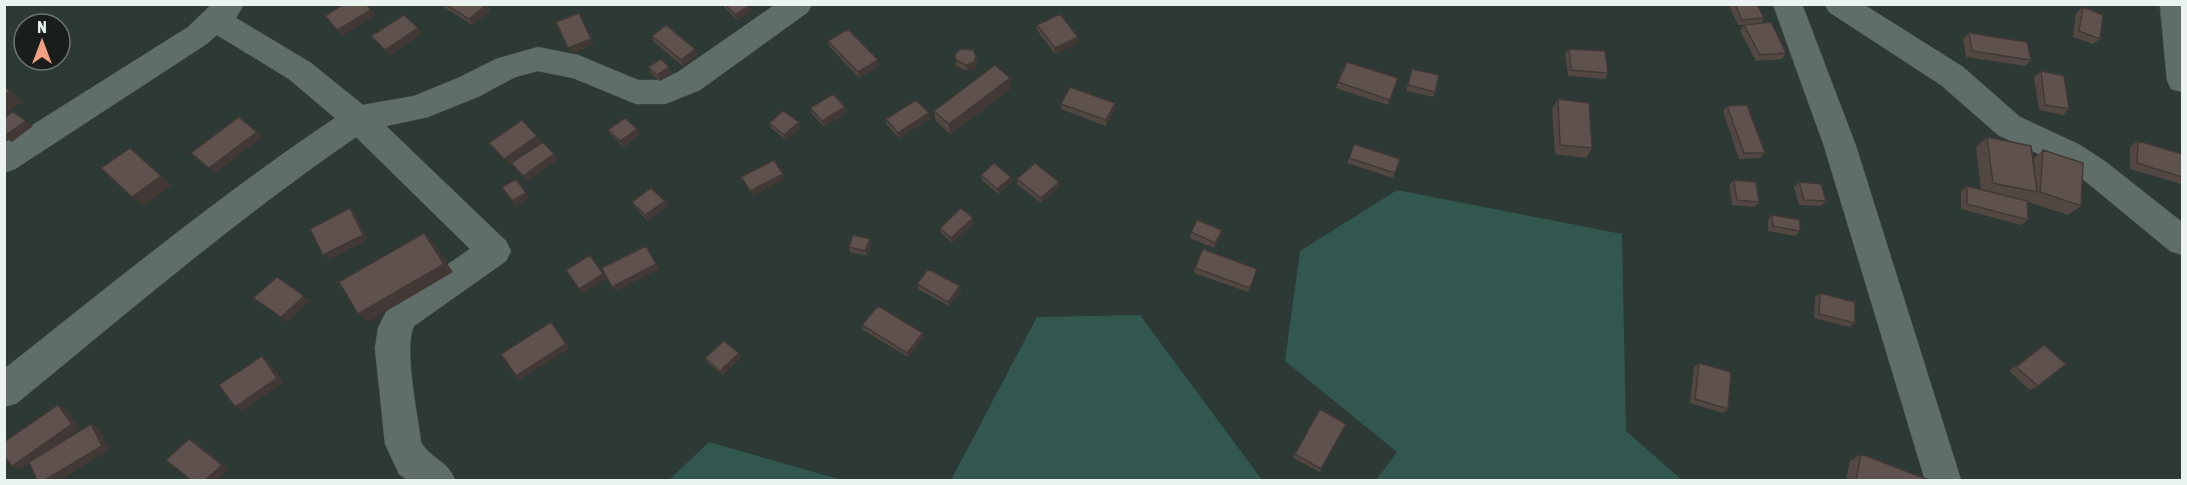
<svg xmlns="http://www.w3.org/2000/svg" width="2187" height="485" font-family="'Asap Condensed',sans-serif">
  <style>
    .green { fill: #31574f }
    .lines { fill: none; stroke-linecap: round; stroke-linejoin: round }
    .street-casing { stroke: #4c5754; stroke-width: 1 }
    .street { fill: #606e6a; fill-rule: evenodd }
    .wall { fill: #524743 }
    .shaded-wall { fill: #423937 }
    .building { fill: #5f524e; stroke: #423937; stroke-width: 1.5 }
  </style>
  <rect width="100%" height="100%" fill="#2c3935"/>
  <path class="green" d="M1397,190L1622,234L1626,431L1682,480H1376L1397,452L1285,361L1300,251Z
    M1140,315L1262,480H951L1037,317Z
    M709,442L842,480H669Z"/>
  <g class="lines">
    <defs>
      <path id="street" d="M212,4H244L236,18L311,63L363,105L414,96L458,78L496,59L538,47L578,55L638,80H662L678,72L776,4H812L808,12L700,90L665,104H636L573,78L538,71L515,77L480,96L428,117L386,126L506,241L511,251L506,261L414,326C403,347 418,416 421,442C430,459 448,460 455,480H407L399,474L385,444L375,348L378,328L390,304L470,249L356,137C238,218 128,312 17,403L4,407V369C113,283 220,195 335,118L289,79L217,35L208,43L15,169L4,173V143L188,27Z
        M1773,4H1802L1856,146L1961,480H1925L1824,146Z
        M1825,4H1863L1963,67L2020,117L2080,145L2106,162L2182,222V255L2170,251L2084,180L2058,163L1998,135L1941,85L1829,12Z
        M2160,4H2182V92L2171,89L2167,80Z"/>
    </defs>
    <use href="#street" class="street-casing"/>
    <use href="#street" class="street"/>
  </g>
  <path class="wall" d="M442,4H486L490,11L473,25L445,8Z
    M721,4H748L751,12L737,20Z
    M1728,4H1757L1764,18L1760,24L1786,53L1782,59L1756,61L1740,31L1744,25H1747H1738Z
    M2083,7L2100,39L2093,44L2073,37L2076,13Z
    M1037,25L1078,37V43L1055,54L1037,30Z
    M1969,33L2031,60L2025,66L1966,57L1963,39Z
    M652,36L698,54L683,66L654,42Z
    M828,41L878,60L879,66L859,78L830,47Z
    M1569,49L1608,73L1605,79L1568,76L1565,54Z
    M976,56L977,62L975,68L967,71L956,66V60Z
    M648,67H669L672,73L660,81L651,73Z
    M1412,69L1435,92L1433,97L1406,91Z
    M2041,71L2069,109L2063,115L2039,110L2034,77Z
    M1398,78L1388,105L1336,88L1338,82Z
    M1011,89L950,134L936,121L934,111Z
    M1558,99L1592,148L1586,158L1555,154L1552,109Z
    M1061,104L1115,108L1106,126L1061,109Z
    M1727,106L1765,153L1760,158L1739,159L1723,111Z
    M845,107L847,113L824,127L812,114L810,108Z
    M886,119H930L899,138L887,125Z
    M769,123L801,128L786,140L771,128Z
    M608,130L640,134L624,147L611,135Z
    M1987,137L2033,159L2043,150L2081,206L2068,215L2028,202L2029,199L2026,201L2028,220L2021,225L1961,209V191L1967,186L1981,189L1976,147Z
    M2138,141L2182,154V183L2181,184L2130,169V146Z
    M1349,158L1400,159L1393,178L1347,163Z
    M981,175L1012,182L998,194L982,180Z
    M1017,179L1059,187L1041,203L1017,184Z
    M1734,180L1759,202L1754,207L1732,205L1729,185Z
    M1799,182L1826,201L1821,206L1799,205L1794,187Z
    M665,201L668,206L648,221L635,207L632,202Z
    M1772,215L1800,231L1795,236L1768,231V220Z
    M974,223L952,243L941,233L940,228Z
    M1222,230L1221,235L1214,248L1190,238L1191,232Z
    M870,239L871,244L867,256L850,252L849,247Z
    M1195,268L1257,269L1248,292L1194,273Z
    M917,284L960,286L961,291L949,306L918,289Z
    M1820,293L1855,323L1849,327L1814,318L1815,297Z
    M862,325L924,337L908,357L863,330Z
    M2044,345L2038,386L2030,390L2009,371Z
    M705,358H741L723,375L708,363Z
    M1699,363L1728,409L1723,413L1690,403L1694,367Z
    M1346,424L1320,472L1293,458L1295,454Z
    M1861,454L1929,480H1846L1850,461Z"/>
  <path class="shaded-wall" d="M486,5L490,11L473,25L469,19Z
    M749,6L751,12L737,20L735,15Z
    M371,10L376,15L342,36L337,30Z
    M582,19L594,44L572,54L568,48Z
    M418,28L422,34L389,56L385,50Z
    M1078,37V43L1055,54V48Z
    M695,49L698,54L683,66L681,60Z
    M976,56L977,62L975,68L967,71L966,65Z
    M878,60L879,66L859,78L858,72Z
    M669,67L672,73L660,81L657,75Z
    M1010,78L1011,89L950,134L949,124Z
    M10,91L23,101L4,115V95Z
    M1115,103V108L1106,126V120Z
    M845,107L847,113L824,127L822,121Z
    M929,113L930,119L899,138L898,133Z
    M26,121L33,126L12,142L4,137Z
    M799,122L801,128L786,140L784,135Z
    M637,129L640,134L624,147L620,141Z
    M257,132L263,137L215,173L209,168Z
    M537,136L541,142L508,164L504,159Z
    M130,148L172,185L144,206L132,197Z
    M554,154L558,160L527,181L523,176Z
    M783,174L785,179L753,196L750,191Z
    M1011,177L1012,182L998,194L997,189Z
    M1059,182V187L1041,203V198Z
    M526,193L530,198L516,206L512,201Z
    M665,201L668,206L648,221L645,215Z
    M350,208L355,213L368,240L329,260L323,255Z
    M973,218L974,223L952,243L951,238Z
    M1222,230L1221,235L1214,248L1215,243Z
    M424,233L433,242L453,272L368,322L358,314Z
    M870,239L871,244L867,256L865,251Z
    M646,246L660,269L616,291L612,287Z
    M594,260L606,279L582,294L579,289Z
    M960,286L961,291L949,306L948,302Z
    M304,296L310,301L287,322L281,317Z
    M551,322L570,348L520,380L516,376Z
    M923,333L924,337L908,357L907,353Z
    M739,353L741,358L723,375L720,371Z
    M262,356L268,361L284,382L242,411L235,407Z
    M58,405L66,409L80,428L21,470L12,466Z
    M91,424L99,428L110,450L60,480H45Z
    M189,439L196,442L229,469L216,480H205Z"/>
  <path class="building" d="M344,4H366L371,10L337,30L325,16Z
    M445,4H486V5L469,19Z
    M725,4H748L749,6L735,15Z
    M1735,4H1757L1764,18L1742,20Z
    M2083,7L2103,15L2100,39L2079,31Z
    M579,13L591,39L568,48L556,22Z
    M1060,14L1078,37L1055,48L1037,25Z
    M404,15L418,28L385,50L371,36Z
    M1771,22L1786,53L1760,55L1744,25Z
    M666,25L695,49L681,60L652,36Z
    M848,29L878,60L858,72L828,41Z
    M1969,33L2027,42L2031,60L1972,51Z
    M961,49L973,50L976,56L974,62L966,65L956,60L955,54Z
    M1569,49L1605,51L1608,73L1571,70Z
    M661,59L669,67L657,75L648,67Z
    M1347,62L1398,78L1390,100L1338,82Z
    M995,65L1010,78L949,124L934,111Z
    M1412,69L1439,75L1435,92L1408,85Z
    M2041,71L2064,76L2069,109L2045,105Z
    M4,87L10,91L4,95Z
    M1070,87L1115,103L1106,120L1061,104Z
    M833,94L845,107L822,121L810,108Z
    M1558,99L1589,103L1592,148L1560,145Z
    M916,100L929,113L898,133L886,119Z
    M1747,105L1765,153H1744L1727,106Z
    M783,111L799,122L784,135L769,123Z
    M13,112L26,121L4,136V118Z
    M239,117L257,132L209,168L191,153Z
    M625,118L637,129L620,141L608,130Z
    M522,120L537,136L504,159L489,143Z
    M1987,137L2031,146L2037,192L1993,183Z
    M2138,141L2182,154V177L2137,163Z
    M543,142L554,154L523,176L511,163Z
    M1354,144L1400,159L1395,173L1349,158Z
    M130,148L161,176L132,197L101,168Z
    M2043,150L2083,163L2081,206L2040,192Z
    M774,160L783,174L750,191L741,177Z
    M994,163L1011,177L997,189L981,175Z
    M1035,163L1059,182L1041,198L1017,179Z
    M516,179L526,193L512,201L502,187Z
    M1734,180L1756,182L1759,202L1737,200Z
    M1799,182L1821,184L1826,201L1804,200Z
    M1967,186L2027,201L2028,220L1967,204Z
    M651,188L665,201L645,215L632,202Z
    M350,208L363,235L323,255L310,229Z
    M961,208L973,218L951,238L940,228Z
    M1772,215L1800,220V231L1773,226Z
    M1197,220L1222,230L1215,243L1191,232Z
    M424,233L444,264L358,314L339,282Z
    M853,235L870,239L865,251L849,247Z
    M646,246L656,264L612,287L602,268Z
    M1203,249L1257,269L1250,288L1195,268Z
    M590,255L603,274L579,289L566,270Z
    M928,269L960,286L948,302L917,284Z
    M277,277L304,296L281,317L253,298Z
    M1820,293L1855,302V323L1819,314Z
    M878,306L923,333L907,353L862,325Z
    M551,322L566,344L516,376L501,354Z
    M724,341L739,353L720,371L705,358Z
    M2044,345L2066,364L2038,386L2016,367Z
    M262,356L277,378L235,407L219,385Z
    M1699,363L1731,372L1728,409L1695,399Z
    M58,405L72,424L12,466L4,456V442Z
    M1320,409L1346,424L1321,469L1295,454Z
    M91,424L102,446L45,480H37L29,462Z
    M189,439L222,465L205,480H191L166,460Z
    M1861,454L1929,480H1856Z"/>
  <rect width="2187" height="485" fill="none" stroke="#ebf3f1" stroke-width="12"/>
  <g transform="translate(42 42)"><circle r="28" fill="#191e1d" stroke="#6d7372" stroke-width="1.5"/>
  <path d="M0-4.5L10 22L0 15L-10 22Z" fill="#f39f84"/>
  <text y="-9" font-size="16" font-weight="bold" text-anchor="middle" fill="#ebf3f1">N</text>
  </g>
</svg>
